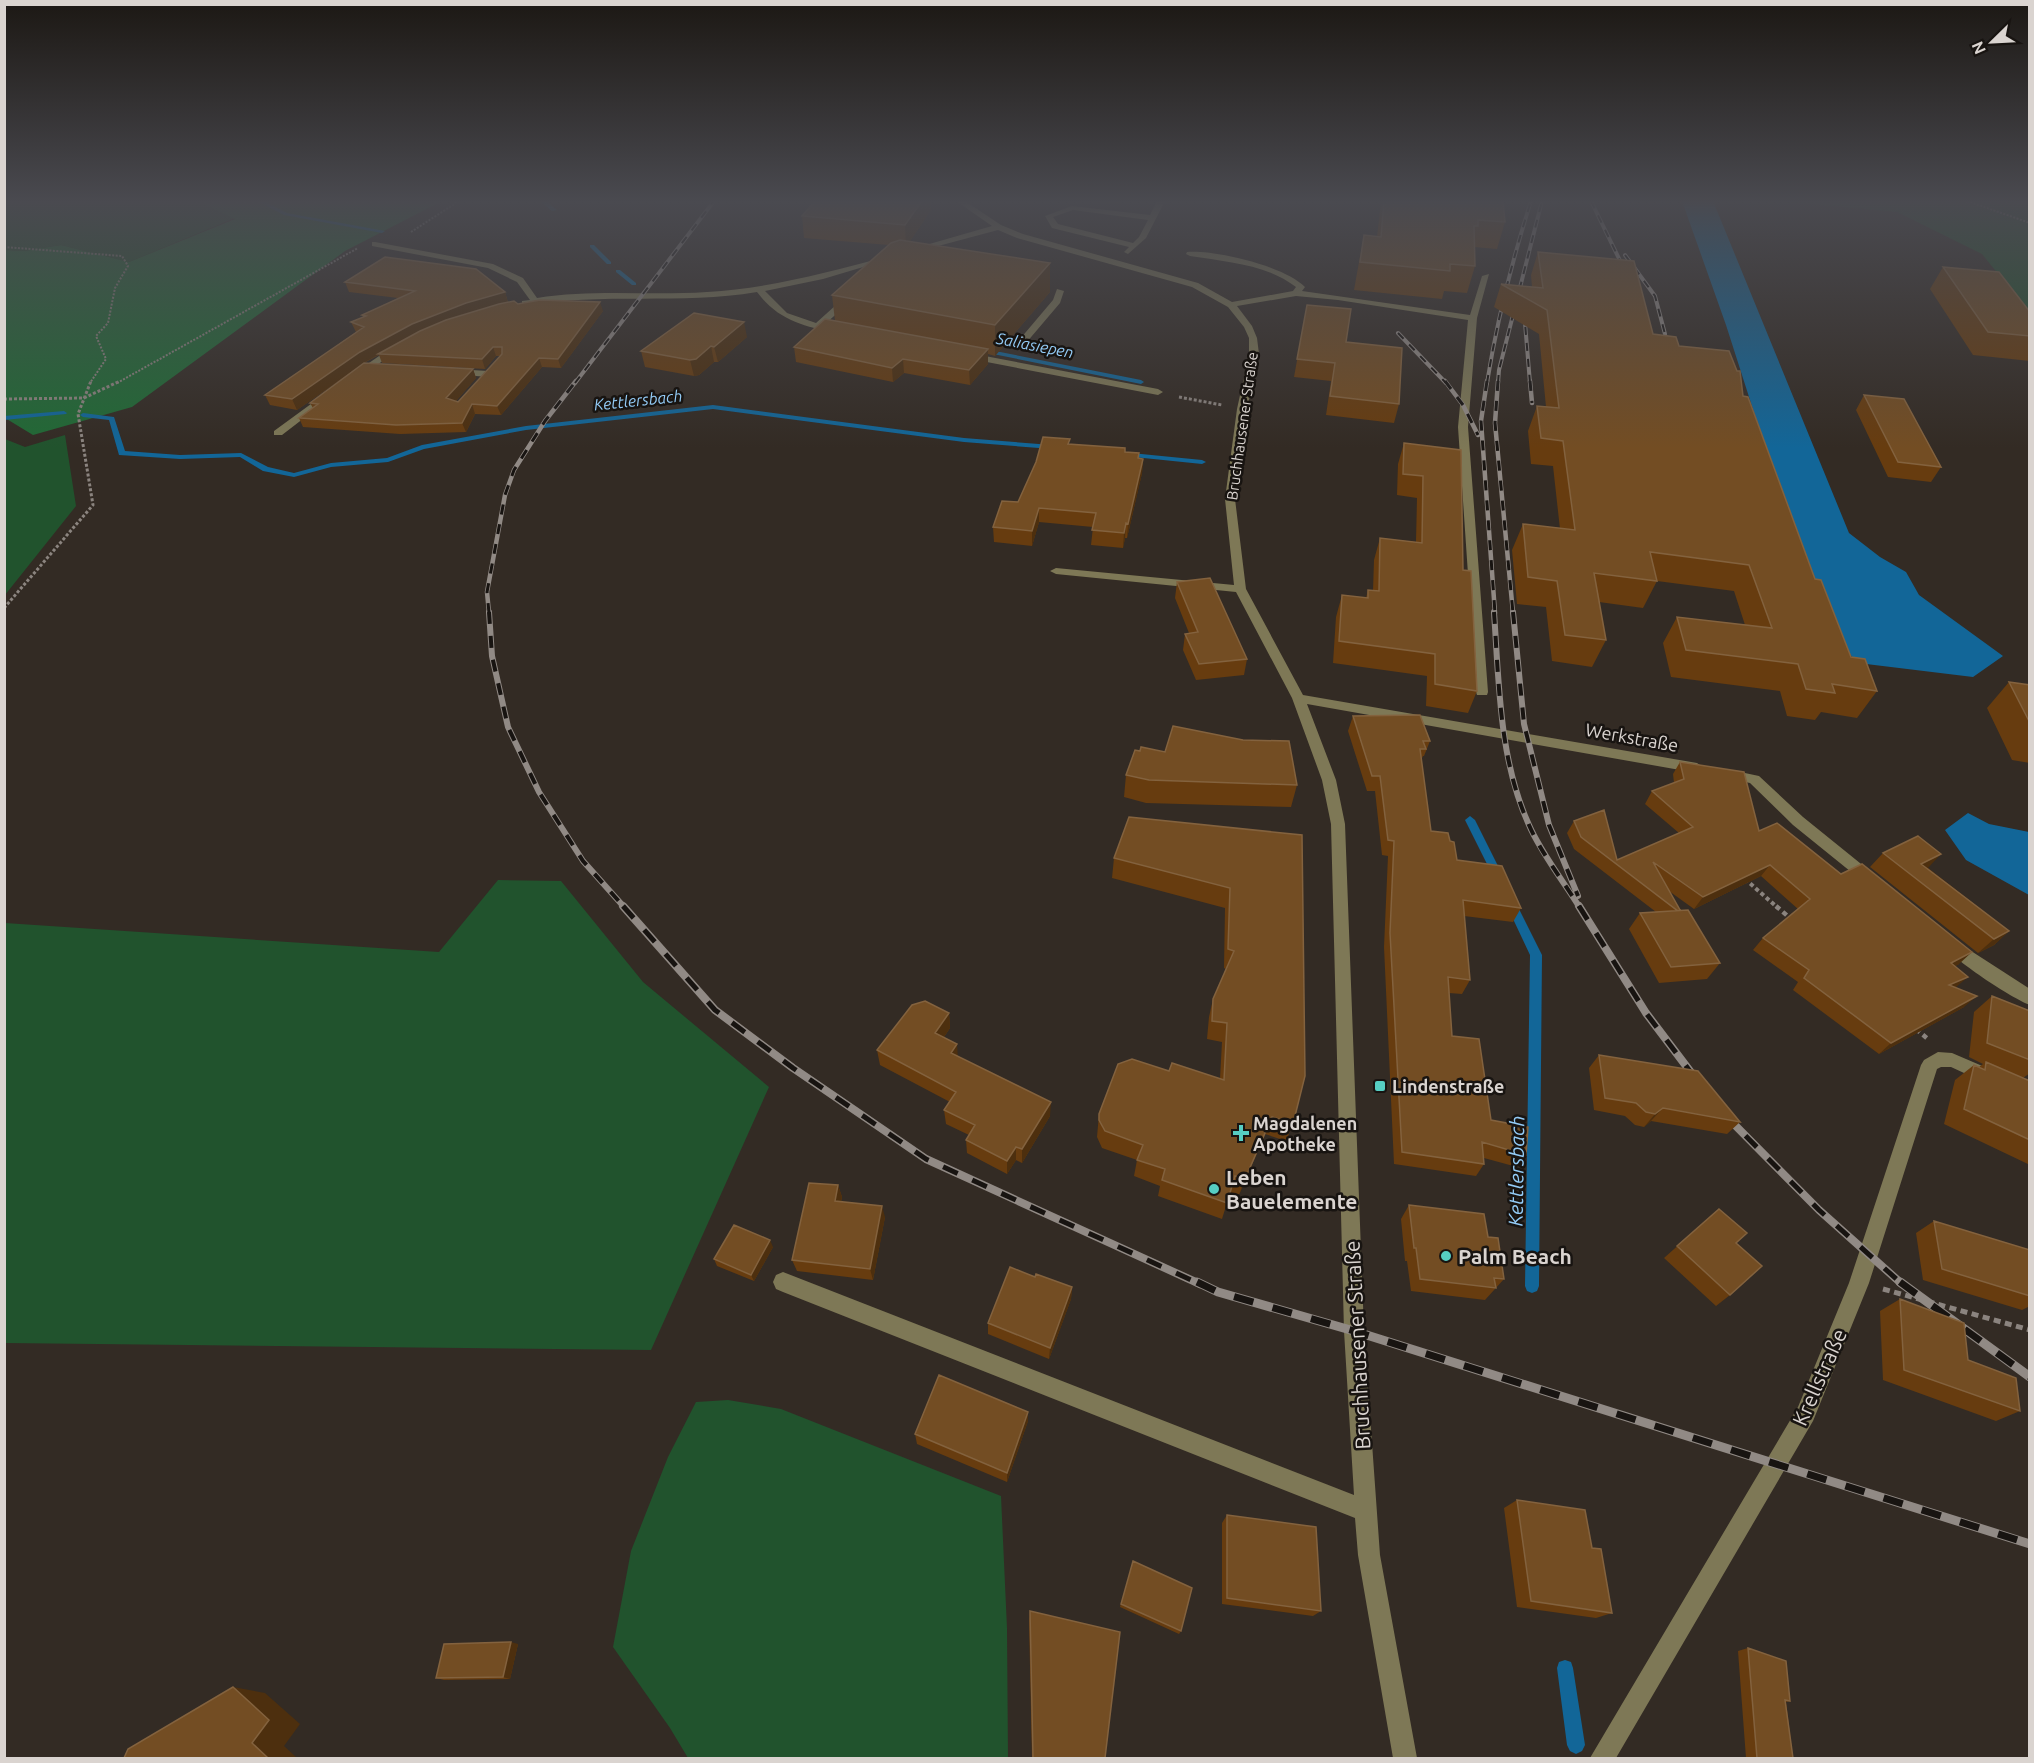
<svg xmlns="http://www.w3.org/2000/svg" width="2034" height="1763" font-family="Ubuntu,sans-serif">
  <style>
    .green { fill: #21532d }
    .forest { fill: #216935 }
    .water { fill: #126698 }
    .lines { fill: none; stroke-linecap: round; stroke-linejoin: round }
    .stream { fill: #126698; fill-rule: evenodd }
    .path-far4 { stroke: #8b847f; stroke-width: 2; stroke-dasharray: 2 1.5; stroke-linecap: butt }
    .path-far3 { stroke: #8b847f; stroke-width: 3; stroke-dasharray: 3 2; stroke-linecap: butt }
    .path-far2 { stroke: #8b847f; stroke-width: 4; stroke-dasharray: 4 3; stroke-linecap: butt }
    .path-far1 { stroke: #8b847f; stroke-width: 4.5; stroke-dasharray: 5 4; stroke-linecap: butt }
    .path { stroke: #8b847f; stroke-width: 5; stroke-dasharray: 7 4.5; stroke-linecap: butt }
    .minor { fill: #7e7856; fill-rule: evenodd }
    .rail-far4-casing { stroke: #918a85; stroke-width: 4 }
    .rail-far3-casing { stroke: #918a85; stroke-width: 4.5 }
    .rail-far2-casing { stroke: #918a85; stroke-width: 6 }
    .rail-far1-casing { stroke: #918a85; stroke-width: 8 }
    .rail-casing { stroke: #918a85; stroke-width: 9 }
    .rail-far4 { stroke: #181411; stroke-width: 2; stroke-dasharray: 8; stroke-linecap: butt }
    .rail-far3 { stroke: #181411; stroke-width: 3; stroke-dasharray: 10; stroke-linecap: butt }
    .rail-far2 { stroke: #181411; stroke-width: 4; stroke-dasharray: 12; stroke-linecap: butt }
    .rail-far1 { stroke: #181411; stroke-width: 5; stroke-dasharray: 16; stroke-linecap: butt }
    .rail { stroke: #181411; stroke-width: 7; stroke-dasharray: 20; stroke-linecap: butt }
    .wall { fill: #673c0f; fill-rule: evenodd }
    .shaded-wall { fill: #4d2f0e }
    .building { fill: #734d23; stroke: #83623e; stroke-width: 1.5 }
    .poi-dot { fill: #56cec3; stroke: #181411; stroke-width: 2 }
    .labels { text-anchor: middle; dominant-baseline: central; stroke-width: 5; stroke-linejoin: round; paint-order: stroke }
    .far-street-label { font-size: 15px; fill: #dad4d0; stroke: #181411 }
    .far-water-label { font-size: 16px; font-style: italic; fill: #93cbf6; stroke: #181411 }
    .street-label { font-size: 18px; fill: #dad4d0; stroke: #181411 }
    .poi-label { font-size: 18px; font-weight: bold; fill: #dad4d0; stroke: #181411; text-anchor: start }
    .water-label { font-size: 20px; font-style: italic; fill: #93cbf6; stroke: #181411 }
    .near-poi-label { font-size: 21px; font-weight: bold; fill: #dad4d0; stroke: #181411; text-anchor: start }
    .near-street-label { font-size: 21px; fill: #dad4d0; stroke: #181411 }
  </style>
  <rect width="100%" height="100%" fill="#332b24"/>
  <path class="green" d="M4,201H197L235,218L129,262L61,245L24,251L5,250Z
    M1780,201H2029V312L1982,254L1897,212Z
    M65,435L76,506L5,595V439L25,447Z
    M498,880L561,881L643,982L769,1087L651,1350L5,1343V923L439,952Z
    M728,1400L781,1409L1001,1496L1007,1628L1008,1758H688L670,1728L613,1647L631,1551L668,1457L696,1402Z"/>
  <path class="forest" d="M197,201H442L345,251L132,407L33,435L5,418V250L24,251L61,245L129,262L235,219Z"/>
  <path class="water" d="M1682,201H1713L1849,533L1880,557L1906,572L1919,595L2003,656L1973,677L1858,663L1831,634L1790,525L1726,325Z
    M1968,813L1989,824L2029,832V895L1966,860L1945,830Z"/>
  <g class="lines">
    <path class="stream" d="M257,201H264L287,213L385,231L382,233L284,215Z
      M540,201H546L557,210L552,211Z
      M590,245H594L611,262V264H607L590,247Z
      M616,270H620L636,283V285H632L616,272Z
      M985,349L1141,380L1144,382L1141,384L983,352V350Z
      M713,405L964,438L1052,445L1056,447L1052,449L964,442L713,409L526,430L424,449L388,462L331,467L294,477L263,471L240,457L180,459L119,455L109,420L83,417L80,415L83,413L114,417L125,451L180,455L241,453L268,467L294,473L331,463L387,458L422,445L526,426Z
      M64,411L67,413L66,414L4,420V416Z
      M1121,452L1202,460L1206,462L1202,464L1124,456L1120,454Z
      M1470,816L1475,820L1503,876L1502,879H1494L1493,876L1465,820Z
      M1511,900L1515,901L1542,955L1539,1286L1537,1291L1532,1293L1527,1291L1525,1286L1530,955L1506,904L1507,901Z
      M1565,1660L1571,1662L1573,1668L1585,1745L1582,1751L1576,1754L1570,1751L1567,1745L1557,1668L1559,1662Z"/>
    <path class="path-far4" d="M1967,201L2030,223
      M411,232L459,201
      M4,247L122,256L128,266L115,288L108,323L96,336L106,359L90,383
      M117,383L358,248"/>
    <path class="path-far3" d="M1179,397L1222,405
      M4,399L84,398L120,381
      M4,608L93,505L78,414L91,381"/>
    <path class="path-far2" d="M1745,879L1778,908"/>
    <path class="path-far1" d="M1776,906L1791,919
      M1916,1029L1929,1040"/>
    <path class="path" d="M1883,1289L2030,1330"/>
    <path class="minor" d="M956,201H965L1001,225L1023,234L1198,283L1232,302L1293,291L1296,287C1266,264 1227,262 1190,256L1186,254L1187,252C1217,250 1284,266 1305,287L1302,291L1470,315L1482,276L1489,274L1477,318L1468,427L1488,692L1487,695H1477L1476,692L1458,427L1468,320L1338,300L1296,296L1237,306L1252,326L1257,338L1259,354L1247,409L1235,499L1246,589L1303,695L1697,763L1704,768L1697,773L1307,704L1336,780L1345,824L1364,1331L1380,1555L1417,1758H1393L1358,1555L1355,1518L783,1292L776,1289L773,1282L776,1275L783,1272L1354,1495L1344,1331L1331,824L1322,780L1292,698L1236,592L1056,574L1050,571L1056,568L1234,585L1225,499L1237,409L1249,354V338L1244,327L1228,307L1192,287L1017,238L998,230L912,253V249L992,226Z
      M1157,201H1165L1146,238L1128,254L1124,252L1129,247L1052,228L1045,216L1072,206L1150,215ZM1073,210L1148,220L1139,237L1133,243L1058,224L1053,217Z
      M375,242L493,264L523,278L537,298C593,289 650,296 707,292C768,289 827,272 886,257L890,259L823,279L765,291L787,313L816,323L846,296H852V300L824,325L839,328V332L836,333C803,326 778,320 757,292C680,305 602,292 525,306L522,305V301L530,300L517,282L488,268L372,246V242Z
      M1057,289L1064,291L1060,303L1026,343H1020V339L1053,300Z
      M395,345L402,347L359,378H353V374Z
      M969,353L1158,389L1163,392L1158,395L966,358V354Z
      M455,369L488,371L493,374L488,377L452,374L450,372Z
      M326,393L334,395L282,435H274V431Z
      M1726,769L1759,776L1803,817L1876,876L1878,880L1876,884H1866L1793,825L1750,783L1721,777L1719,774L1721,771Z
      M1951,938L2030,989V1005C2013,999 1950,958 1943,944L1945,940Z
      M1938,1052L1952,1053L1994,1071L1997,1076L1994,1081L1988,1084L1951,1067H1941L1937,1069L1869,1283L1813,1421L1616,1758H1590L1798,1407L1849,1283L1921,1065L1924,1060Z"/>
    <defs>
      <path id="rail-far4" d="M1591,201L1627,275
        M1625,255L1655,296L1665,334
        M1524,311L1530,383
        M1398,333L1446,383
        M575,383L714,201
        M1487,383C1497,320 1512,261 1531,201
        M1498,383L1499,370L1542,201"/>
      <path id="rail-far3" d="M1445,381L1463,405L1478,435
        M1487,381L1481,421L1495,613
        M1498,381L1495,423L1513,613
        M1530,381L1532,403
        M489,613L487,592L505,495L514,470L545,421L576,381"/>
      <path id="rail-far2" d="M489,612L492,656L508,727L539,792L583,861L625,908
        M1494,612C1499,683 1499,759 1529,825C1541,853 1564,882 1580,908
        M1513,612L1524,724L1549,825L1578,896"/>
      <path id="rail-far1" d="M623,906L715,1010L793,1068L926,1159L1200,1284
        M1579,906L1646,1013L1699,1083
        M1723,1113L1819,1210L1902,1284"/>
      <path id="rail" d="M1197,1282L1218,1292L1354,1331L2030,1544
        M1900,1282L2030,1377"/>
    </defs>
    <use href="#rail-far4" class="rail-far4-casing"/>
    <use href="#rail-far3" class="rail-far3-casing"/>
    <use href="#rail-far2" class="rail-far2-casing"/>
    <use href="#rail-far1" class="rail-far1-casing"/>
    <use href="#rail" class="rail-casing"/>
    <use href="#rail-far4" class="rail-far4"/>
    <use href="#rail-far3" class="rail-far3"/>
    <use href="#rail-far2" class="rail-far2"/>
    <use href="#rail-far1" class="rail-far1"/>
    <use href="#rail" class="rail"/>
  </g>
  <path class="wall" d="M815,201H931V210L910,241L1050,292L995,356L988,354V364L970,385L904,373L893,382L796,362L794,347L835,321L832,295L889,245L804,238L802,216Z
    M1085,201H1123L1121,204Z
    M1381,201H1503L1505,222L1497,249L1474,247L1475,266L1467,293L1444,291L1442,299L1354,290L1359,262L1364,235L1377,237Z
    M1538,252L1653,334L1679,346L1743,396L1815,579L1851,657L1877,691L1857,718L1821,712L1815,720L1787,716L1780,691L1671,677L1663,643L1677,617L1745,625L1734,591L1657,581L1643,608L1599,602L1606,640L1592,667L1552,661L1546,607L1517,604L1512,550L1523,524L1560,529L1553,466L1531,464L1528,431L1537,406L1546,407L1539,334L1494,307L1501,284L1532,287L1531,275Z
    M1943,267L2030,312V361L1973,355L1930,289Z
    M345,282L505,292L508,302L518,304L603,311L561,368L542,367L501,415L475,414L466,432L400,434L303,427L299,418L313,408L310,403L363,364L297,410L270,405L265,395L356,332L351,322L363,317L362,315L398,298L349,292ZM379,355L382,363L485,369L496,356H500L458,402L456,401L476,378L473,369L364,363Z
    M1307,305L1399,404L1394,423L1326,415L1331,381L1294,377Z
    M747,337L718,362H714L699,375L694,376L645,367L641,351Z
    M1864,395L1941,467L1931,482L1888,477L1856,410Z
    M1404,443L1461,450L1463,570L1477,691L1468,713L1426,706L1427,676L1333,663L1336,617L1342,595L1366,598L1368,590L1373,591L1374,560L1380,538L1416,542L1417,498L1397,495L1398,464Z
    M1069,444L1125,452L1138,458L1143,459L1142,473L1127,538H1125L1123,548L1091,545L1093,527L1039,522L1032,546L994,542L993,527L1018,502Z
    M1177,582L1247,659L1244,675L1196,680L1183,650L1185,634L1189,633L1175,598Z
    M2009,682L2030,685V763L2012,760L1987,708Z
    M1353,716L1430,741L1424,756H1423L1421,760L1431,831L1450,841L1457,860L1521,908L1513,922L1464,916L1470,980L1462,994L1449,993L1452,1036L1491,1120L1526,1155L1517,1167L1484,1158V1164L1476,1176L1394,1164L1384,947L1388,856L1382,855L1375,791H1367L1348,731Z
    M1680,762L1759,831L1841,874L1959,964L1955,966V988L1964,1007L1879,1054L1793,990L1798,982L1753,950L1763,938L1798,909L1761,876L1694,909L1669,891L1680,910L1720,963L1707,979L1659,983L1629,929L1640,913L1656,912L1574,849L1567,833L1574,821L1617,860L1679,833L1645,804L1652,791L1674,783L1673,774Z
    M1126,775L1297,785L1291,807L1146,803L1124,797Z
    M1302,835L1293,1124L1286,1141L1265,1134L1239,1195L1230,1193L1222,1219L1158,1196L1160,1186L1134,1176L1137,1160L1102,1148L1097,1137L1099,1114L1169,1071L1220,1079L1222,1042L1207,1039L1209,1017L1213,999L1226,969L1224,968L1225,908L1112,878L1114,858Z
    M1883,853L1928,868L2009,931L1994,945L1978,953L1870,867Z
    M1992,996L2030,1011V1073L2023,1078L2030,1116V1165L1944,1124L1955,1080L1974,1065L1979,1067L1983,1064L1969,1057L1974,1012Z
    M949,1013L950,1028L944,1037L958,1057L1050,1116L1022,1163L1016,1160L1007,1174L967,1153L966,1140L969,1135L946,1124L944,1110L950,1102L880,1065L877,1050Z
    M1599,1055L1740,1122L1727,1134L1651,1121L1644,1127L1635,1125L1625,1116L1594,1110L1589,1068Z
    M838,1185L842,1197L841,1202L885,1217L873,1280L797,1271L792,1260Z
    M1409,1205L1488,1237L1504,1279L1485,1300L1411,1291L1407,1261H1405L1401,1219Z
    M1719,1209L1736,1243L1730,1295L1716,1306L1664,1258Z
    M1934,1221L2030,1250V1306L2022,1310L1923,1280L1916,1233Z
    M773,1247L754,1281L717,1266L714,1259Z
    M1035,1277L1072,1287L1071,1299L1049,1359L988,1334V1323Z
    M1900,1299L1968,1360L2020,1411L1996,1421L1883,1380L1880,1311Z
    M1028,1412V1421L1007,1482L917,1444L915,1434Z
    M1517,1500L1592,1548L1612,1613L1596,1618L1517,1607L1504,1508Z
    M1227,1515L1321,1611L1313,1616L1222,1604V1523Z
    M1133,1561L1181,1631L1179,1634L1120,1607Z
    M1030,1611L1105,1758H1032L1029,1621Z
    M518,1644L510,1679L444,1680L436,1678Z
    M1748,1648L1790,1701L1786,1702L1793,1758H1746L1738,1651Z"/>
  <path class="shaded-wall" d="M922,201H931V210L906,247L905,225Z
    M1050,263V292L995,356V325Z
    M505,292L508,303L416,334L365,362L297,410L292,399L360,352L412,324L466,303Z
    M600,302L603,311L561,368L558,359Z
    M744,322L747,337L718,362L714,347Z
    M711,346L714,362L699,375L694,376L690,360Z
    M493,347L496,356L485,369L482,359Z
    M988,349V364L970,385L969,370Z
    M539,358L542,367L501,415L497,406Z
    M903,359L904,373L893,382L892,368Z
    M473,369L476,378L450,408L446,398Z
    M472,404L475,414L466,432L462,423Z
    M1143,459L1142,473L1127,538L1128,524Z
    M1039,508V522L1032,546V531Z
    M1126,523L1125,538L1123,548L1124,533Z
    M1941,854L1927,869L1921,864Z
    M1770,865L1761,876L1694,909L1703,897Z
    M2009,931L1994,945L1978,953L1994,939Z
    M1972,952L1959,964L1939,975L1951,963Z
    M1968,977L1955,988L1949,985Z
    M1977,996L1964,1007L1879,1054L1891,1043Z
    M949,1013L950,1028L937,1047L935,1033Z
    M957,1044L958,1059L951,1053Z
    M1051,1102L1050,1116L1022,1163V1149Z
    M1663,1108L1651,1121L1644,1127L1655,1114Z
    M1272,1117L1265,1134L1239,1195L1245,1179Z
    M1016,1147V1160L1007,1174V1161Z
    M838,1185L842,1197L838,1213L835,1201Z
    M882,1206L885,1217L873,1280L870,1269Z
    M770,1240L773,1247L754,1281L751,1275Z
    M1072,1287L1071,1299L1049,1359L1050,1348Z
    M1028,1412V1421L1007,1482V1473Z
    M511,1642L518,1644L510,1679L503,1677Z
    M233,1687L265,1693L300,1724L284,1746L297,1758H268L252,1743Z"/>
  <path class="building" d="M815,201H922L905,225L802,216Z
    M1384,201H1503L1505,222L1478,220V226H1474L1475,266L1450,264V271L1360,262L1364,235L1381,237Z
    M900,240L1050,263L995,325L832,295L891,243Z
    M1538,252L1634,261L1653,334L1676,337L1679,346L1729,351L1737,371H1740L1743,396L1748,397L1815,579L1821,580L1851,657L1865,659L1877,691L1832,684L1835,693L1806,689L1798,664L1686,650L1677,617L1772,628L1749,565L1650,552L1657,581L1594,573L1606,640L1565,635L1557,581L1528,577L1523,524L1575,530L1563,441L1541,438L1537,406L1559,408L1547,310L1501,284L1543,288Z
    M385,257L476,269L505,292L466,303L412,324L360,352L292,399L265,395L364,327L351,322L366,316L362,315L415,291L345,282Z
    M1943,267L1999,272L2030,312V336L1988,332Z
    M540,300L600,302L558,359L539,358L497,406L472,404L462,423L396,425L299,418L318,404L310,403L364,363L473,369L446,398L458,402L502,354V347H493L482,359L378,354L420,331L446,320L499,304L514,301L518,304Z
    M1307,305L1351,309L1346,342L1402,348L1399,404L1330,396L1335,363L1297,359Z
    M694,313L744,322L714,347L711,346L696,359L690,360L641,351Z
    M825,319L988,349L969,370L903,359L892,368L794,347Z
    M1864,395L1904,399L1941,467L1898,462Z
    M1043,437L1070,439L1068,444L1125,448V452L1139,453L1138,458L1143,459L1128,524L1126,523L1124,533L1092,530L1096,513L1039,508L1032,531L993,527L1002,501L1018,502L1036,462Z
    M1404,443L1461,450L1463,570L1471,571L1477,691L1435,684V654L1339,641L1342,595L1368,598V590L1379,591L1380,538L1422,543L1423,476L1403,474Z
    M1210,578L1247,659L1199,664L1185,634L1198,632L1177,582Z
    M2009,682L2030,685V723Z
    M1420,715L1430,741H1423L1426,749H1420L1431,831L1448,833L1450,841L1454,842L1457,860L1502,866L1521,908L1463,900L1470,980L1448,977L1452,1036L1479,1039L1491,1120L1528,1127L1526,1155L1482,1142L1484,1164L1402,1152L1390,933L1394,841L1388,840L1380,776H1372L1353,716Z
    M1173,726L1243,740L1289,741L1297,785L1149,780L1126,775L1135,750L1140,751L1141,747L1165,752Z
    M1680,762L1744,772L1759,831L1777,823L1841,874L1862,864L1972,952L1951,963L1968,977L1949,985L1977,996L1891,1043L1804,978L1809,970L1763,938L1810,899L1770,865L1703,897L1653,862L1680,910L1678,911L1581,837L1574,821L1604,810L1617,860L1693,827L1652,791L1684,779Z
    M1129,817L1302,835L1305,1076L1293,1124L1272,1117L1245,1179L1235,1176L1227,1203L1162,1180L1165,1169L1137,1160L1143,1145L1105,1131L1099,1120V1114L1118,1064L1132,1059L1169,1071L1172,1063L1224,1080L1227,1023L1212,1021L1213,999L1234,951L1228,949L1230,888L1114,858Z
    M1918,836L1941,854L1921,864L2009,931L1994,939L1883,853Z
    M1688,910L1720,963L1671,967L1640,913Z
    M1992,996L2030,1011V1060L1987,1043Z
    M925,1001L949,1013L935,1033L957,1044L951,1053L1051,1102L1022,1149L1016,1147L1007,1161L966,1140L975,1125L944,1110L956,1092L877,1050L912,1005Z
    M1599,1055L1698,1071L1740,1122L1663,1108L1655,1114L1646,1112L1636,1103L1605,1098Z
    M1986,1062L2030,1081V1140L1964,1109L1974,1065L1985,1070Z
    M809,1183L838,1185L835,1201L882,1206L870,1269L792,1260Z
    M1409,1205L1484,1214L1488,1237L1498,1238L1504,1279L1494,1278L1496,1288L1420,1279L1416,1248H1414Z
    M1719,1209L1747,1233L1736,1243L1762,1266L1730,1295L1677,1246Z
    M1934,1221L2030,1250V1296L1942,1269Z
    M734,1225L770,1240L751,1275L714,1259Z
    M1010,1267L1035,1277L1036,1274L1072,1287L1050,1348L988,1323Z
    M1900,1299L1964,1323L1968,1360L2016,1378L2020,1411L1904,1370Z
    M939,1375L1028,1412L1007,1473L915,1434Z
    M1517,1500L1585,1510L1592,1548L1601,1549L1612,1613L1531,1601Z
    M1227,1515L1316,1527L1321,1611L1227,1598Z
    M1133,1561L1192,1588L1181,1631L1121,1604Z
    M1030,1611L1120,1632L1105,1758H1033Z
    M511,1642L503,1677L436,1678L444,1644Z
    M1748,1648L1786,1661L1790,1701L1785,1700L1793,1758H1757Z
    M233,1687L269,1720L252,1743L268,1758H124L128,1749Z"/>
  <linearGradient id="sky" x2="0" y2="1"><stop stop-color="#1c1814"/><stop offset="0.45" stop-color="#4a4a50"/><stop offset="1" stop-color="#4a4a50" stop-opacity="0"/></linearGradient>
  <rect width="2034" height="448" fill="url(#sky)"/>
  <g class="poi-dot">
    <rect x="1374" y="1080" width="12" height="12" rx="3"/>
    <path d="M1238 1124h6v6h6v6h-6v6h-6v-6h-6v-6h6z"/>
    <circle cx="1214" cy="1189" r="6"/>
    <circle cx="1446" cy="1256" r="6"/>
  </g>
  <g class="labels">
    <g class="far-street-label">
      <text transform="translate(1242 426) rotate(-82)">Bruchhausener Straße</text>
    </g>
    <g class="far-water-label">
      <text transform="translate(1035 345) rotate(11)">Saliasiepen</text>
      <text transform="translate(638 400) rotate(-6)">Kettlersbach</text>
    </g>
    <g class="street-label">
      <text transform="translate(1632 737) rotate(10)">Werkstraße</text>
    </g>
    <g class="poi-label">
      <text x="1392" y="1086">Lindenstraße</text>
      <text x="1253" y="1123">Magdalenen<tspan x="1253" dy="21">Apotheke</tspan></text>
    </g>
    <g class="water-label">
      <text transform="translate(1516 1171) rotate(-89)">Kettlersbach</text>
    </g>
    <g class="near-poi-label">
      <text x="1226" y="1177">Leben<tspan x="1226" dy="24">Bauelemente</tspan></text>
      <text x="1458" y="1256">Palm Beach</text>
    </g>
    <g class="near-street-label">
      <text transform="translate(1357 1345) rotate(-93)">Bruchhausener Straße</text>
      <text transform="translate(1819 1377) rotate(-66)">Krellstraße</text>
    </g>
  </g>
  <rect width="2034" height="1763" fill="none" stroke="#dad4d0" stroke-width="12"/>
  <g transform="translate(1992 42) rotate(246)" stroke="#181411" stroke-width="4.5" paint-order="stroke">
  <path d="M0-4.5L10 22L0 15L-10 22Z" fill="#dad4d0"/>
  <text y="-9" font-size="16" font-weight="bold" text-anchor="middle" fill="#dad4d0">N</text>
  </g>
</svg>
